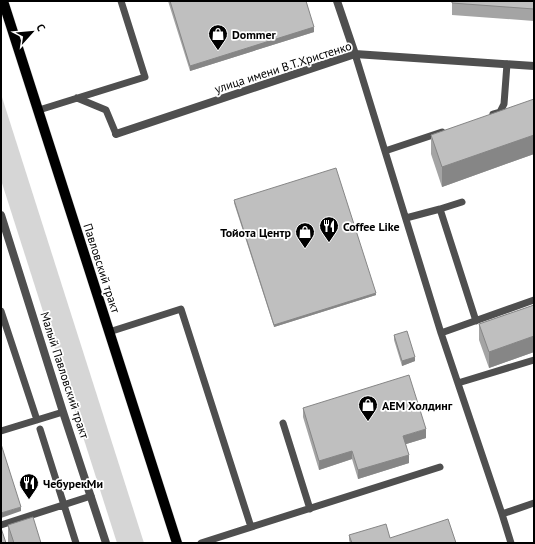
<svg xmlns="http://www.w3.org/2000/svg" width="535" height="544" font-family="'PT Sans',sans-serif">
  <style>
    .green { fill: #d6d6d6 }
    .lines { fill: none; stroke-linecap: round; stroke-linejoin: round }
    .primary-casing { stroke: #dbdbdb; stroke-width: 11 }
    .service { stroke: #4f4f4f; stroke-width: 7 }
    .minor { stroke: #4f4f4f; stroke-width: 8 }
    .primary { stroke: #000; stroke-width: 10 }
    .wall { fill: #a4a4a4 }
    .shaded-wall { fill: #868686 }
    .building { fill: #bfbfbf; stroke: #868686 }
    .labels { text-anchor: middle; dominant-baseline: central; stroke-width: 3.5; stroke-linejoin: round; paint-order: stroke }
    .poi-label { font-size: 12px; font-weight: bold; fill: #000; stroke: #fff; text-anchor: start }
    .street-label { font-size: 12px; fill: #000; stroke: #fff }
  </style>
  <rect width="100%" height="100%" fill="#fff"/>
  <path class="green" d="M1,94L144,543H117L1,180Z"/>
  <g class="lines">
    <defs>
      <path id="primary" d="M3,1L177,543"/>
    </defs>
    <use href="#primary" class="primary-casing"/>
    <path class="service" d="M355,54L441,333L502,514
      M77,98L106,110L116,134
      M39,110L145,77L121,1
      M493,114L500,112L504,104L507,64
      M385,151L442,132
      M440,209L476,321
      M406,218L440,209L462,202
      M1,311L37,420
      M109,332L181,309L251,527
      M441,333L534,300
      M458,383L534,360
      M283,423L310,509
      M40,429L76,543
      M1,431L63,412
      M1,525L91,496
      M201,543L440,467
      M511,543L502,514L534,503"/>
    <path class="minor" d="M337,1L355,54
      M116,134L355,54L534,66
      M1,215L63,412L106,543"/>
    <use href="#primary" class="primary"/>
  </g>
  <path class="wall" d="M168,1H306L314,32L190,71Z
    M452,1H534V21L452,15Z
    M534,100V154L442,187L431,154V135Z
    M234,200L376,295L274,327L234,203Z
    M534,305V352L489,368L479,340V324Z
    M394,335L415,361L402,366L394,340Z
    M303,408L426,438L406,444L409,463L358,479L352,459L319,470L303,417Z
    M8,525L41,543H8Z
    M349,535L456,543H350L349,540Z"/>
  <path class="shaded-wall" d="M314,27V32L190,71V66Z
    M534,135V154L442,187V167Z
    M376,293V295L274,327V325Z
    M534,336V352L489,368V352Z
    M415,357V361L402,366V361Z
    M426,429V438L403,445V436Z
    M352,451V459L319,470V461Z
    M409,455V463L358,479V470Z
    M21,507V511L1,518V513Z"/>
  <path class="building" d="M170,1H306L314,27L190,66Z
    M452,1H534V9L452,3Z
    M534,99V135L442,167L431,135Z
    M336,168L376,293L274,325L234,200Z
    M534,305V336L489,352L479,324Z
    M407,331L415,357L402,361L394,335Z
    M409,375L426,429L403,436L409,455L358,470L352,451L319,461L303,408Z
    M1,444L21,507L1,513Z
    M33,517L41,543H14L8,525Z
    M448,519L456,543H352L349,535L386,524L390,538Z
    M1,528L6,543H1Z"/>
  <defs>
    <symbol id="shop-pin" viewBox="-11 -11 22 30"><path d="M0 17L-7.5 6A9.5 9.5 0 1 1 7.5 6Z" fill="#000" stroke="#fff"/><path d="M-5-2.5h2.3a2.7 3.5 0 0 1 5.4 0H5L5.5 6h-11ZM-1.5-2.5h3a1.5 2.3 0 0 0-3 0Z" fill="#fff"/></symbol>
    <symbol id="restaurant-pin" viewBox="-11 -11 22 30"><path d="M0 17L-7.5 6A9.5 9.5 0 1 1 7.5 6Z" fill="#000" stroke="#fff"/><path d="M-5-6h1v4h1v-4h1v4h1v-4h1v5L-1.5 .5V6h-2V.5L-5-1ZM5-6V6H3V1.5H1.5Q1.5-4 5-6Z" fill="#fff"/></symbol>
  </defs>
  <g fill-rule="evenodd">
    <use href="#shop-pin" x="207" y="23" width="22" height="30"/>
    <use href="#restaurant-pin" x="318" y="215" width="22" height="30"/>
    <use href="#shop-pin" x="294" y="221" width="22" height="30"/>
    <use href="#shop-pin" x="357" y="394" width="22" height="30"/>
    <use href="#restaurant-pin" x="18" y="472" width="22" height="30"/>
  </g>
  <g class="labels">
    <g class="poi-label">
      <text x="232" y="34">Dommer</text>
      <text x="343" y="226">Coffee Like</text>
      <text x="291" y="232" text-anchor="end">Тойота Центр</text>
      <text x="382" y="405">АЕМ Холдинг</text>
      <text x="43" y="483">ЧебурекМи</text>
    </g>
    <g class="street-label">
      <text transform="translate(283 67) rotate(-18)">улица имени В.Т.Христенко</text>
      <text transform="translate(102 268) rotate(72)">Павловский тракт</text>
      <text transform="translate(65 375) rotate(72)">Малый Павловский тракт</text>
    </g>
  </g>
  <rect width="535" height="544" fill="none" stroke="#000000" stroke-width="4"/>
  <g transform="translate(32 32) rotate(63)" stroke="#ffffff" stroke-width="3" paint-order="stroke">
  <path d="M0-3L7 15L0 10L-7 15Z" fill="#000000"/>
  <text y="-6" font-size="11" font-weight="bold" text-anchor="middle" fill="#000000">С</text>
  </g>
</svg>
